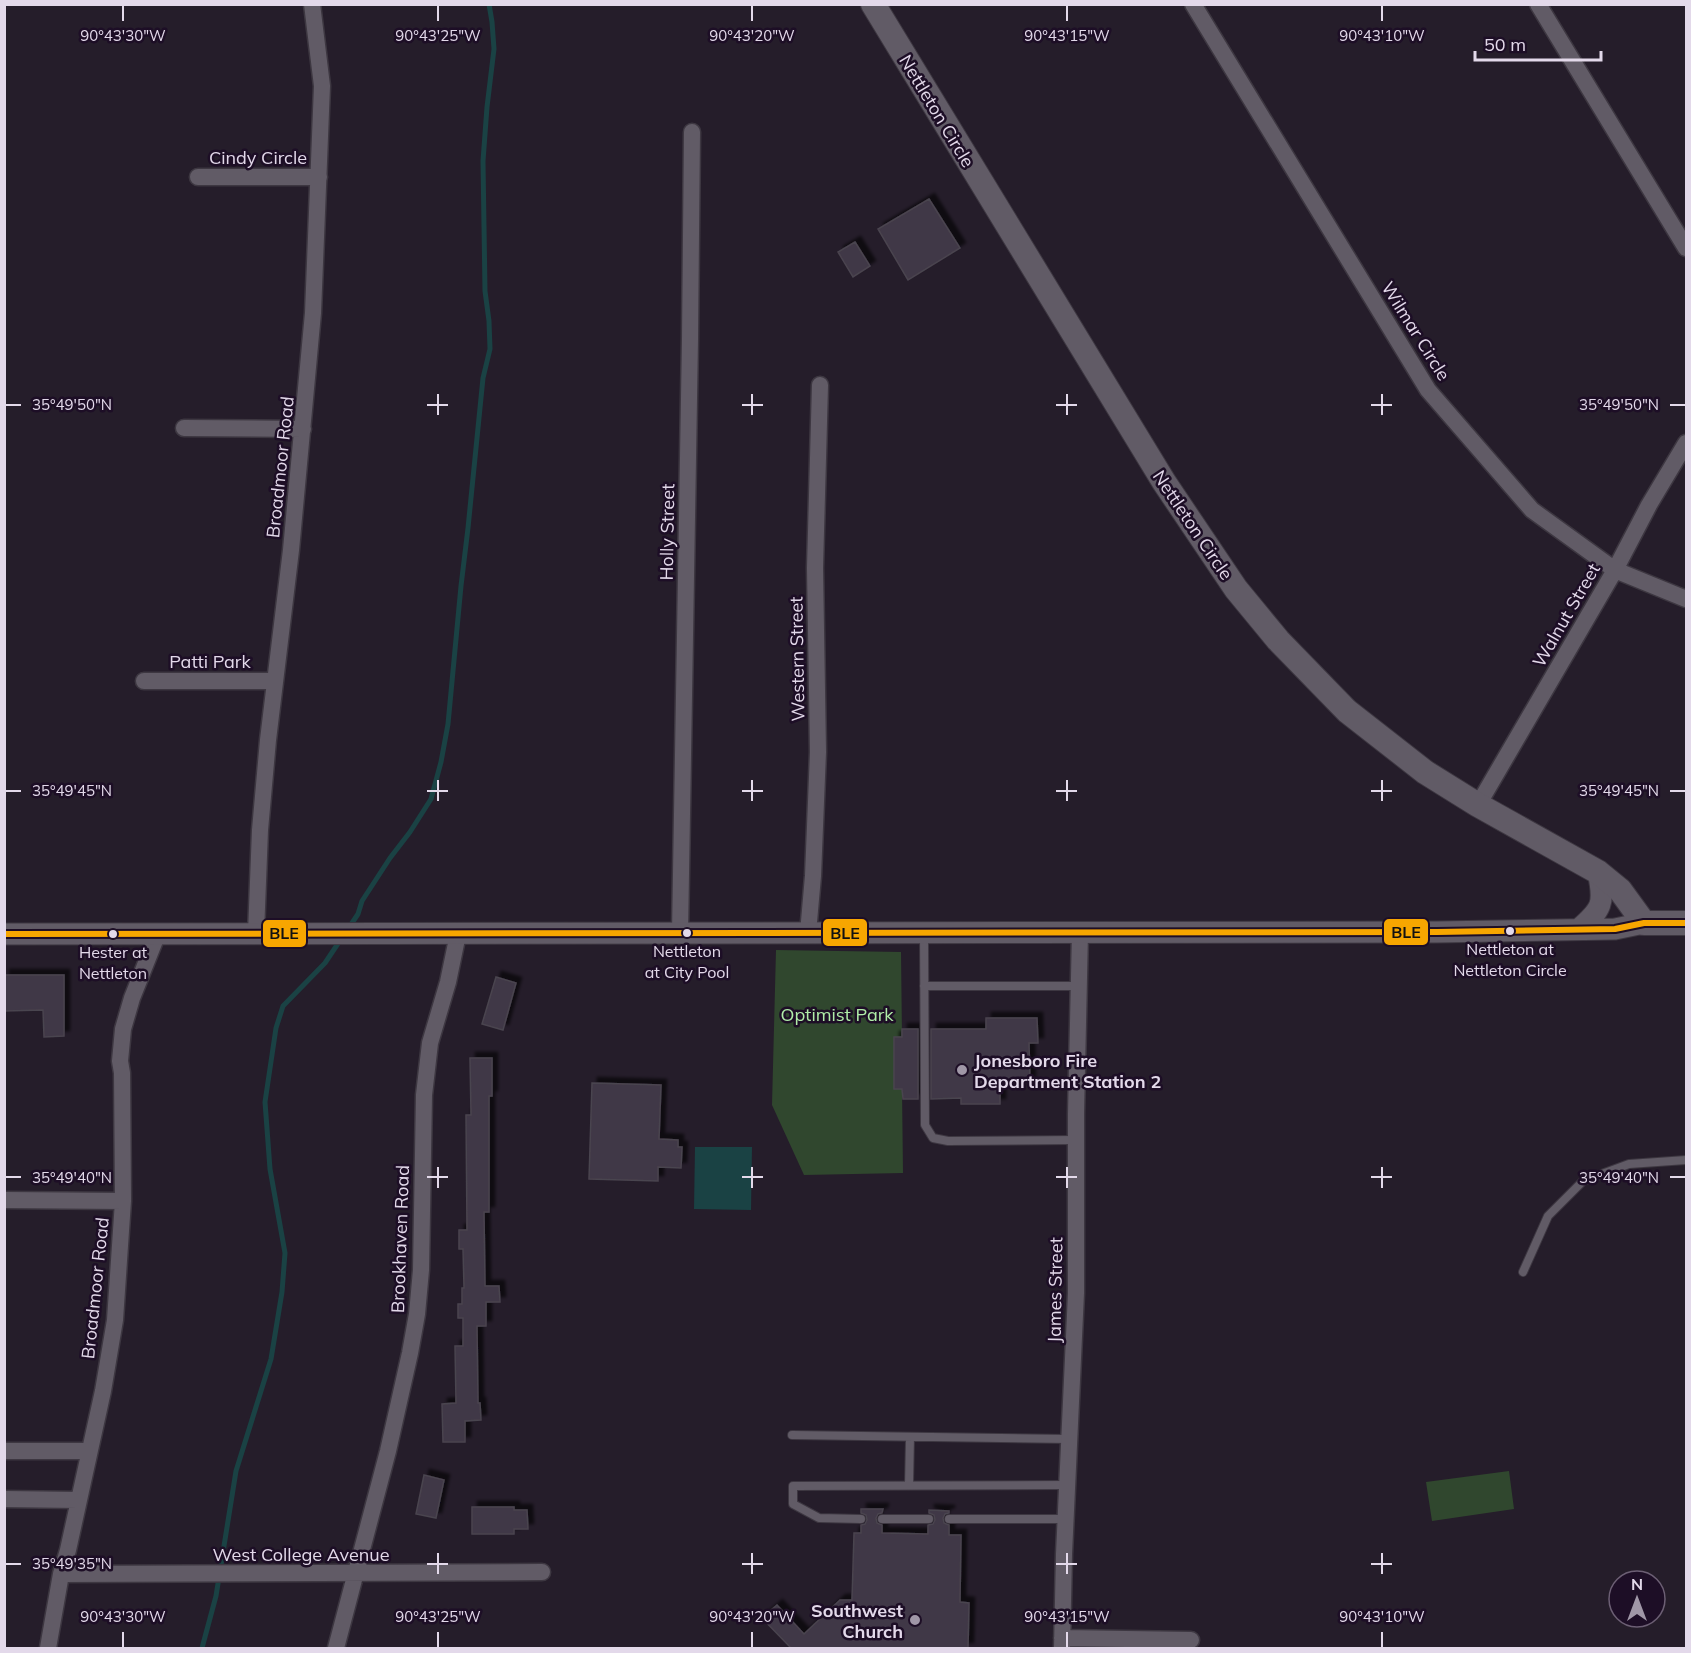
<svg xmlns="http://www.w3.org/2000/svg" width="1691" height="1653" font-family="Mulish,sans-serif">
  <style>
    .green { fill: #30472e }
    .water { fill: #1a4244 }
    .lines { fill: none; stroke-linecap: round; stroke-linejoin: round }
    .stream { stroke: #1a4244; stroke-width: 5 }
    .building { fill: #413846; stroke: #4a444f; stroke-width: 1.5; filter: url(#shadow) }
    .service-casing { stroke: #3d3741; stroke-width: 10 }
    .minor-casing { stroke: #3d3741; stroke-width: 19 }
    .tertiary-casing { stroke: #3d3741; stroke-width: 23 }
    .secondary-casing { stroke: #3d3741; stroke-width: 26 }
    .service { stroke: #615b66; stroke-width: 8 }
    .minor { stroke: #615b66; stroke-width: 16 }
    .tertiary { stroke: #615b66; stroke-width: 21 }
    .secondary { stroke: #615b66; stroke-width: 24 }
    .bus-1-casing { stroke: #1d0e26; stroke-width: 10 }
    .bus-1 { stroke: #f7a600; stroke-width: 6 }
    .ticks { fill: none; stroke: #e3d9ea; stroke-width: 2 }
    .bus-dot { fill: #e3d9ea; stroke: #1d0e26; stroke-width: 2 }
    .poi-dot { fill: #a097a7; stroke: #1d0e26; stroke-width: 2 }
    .labels { text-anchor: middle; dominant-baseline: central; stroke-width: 5; stroke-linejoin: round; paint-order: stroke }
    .bus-label { font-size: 16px; fill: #e3d9ea; stroke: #1d0e26 }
    .street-label { font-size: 18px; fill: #e3d9ea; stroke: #1d0e26 }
    .park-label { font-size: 18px; fill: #b0eda8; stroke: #1d0e26 }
    .poi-label { font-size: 18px; font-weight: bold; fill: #e3d9ea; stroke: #1d0e26; text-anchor: start }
    .ticks-label { font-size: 15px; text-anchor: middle; fill: #e3d9ea; stroke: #1d0e26; stroke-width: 5; stroke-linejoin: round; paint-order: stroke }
    .line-badge { stroke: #1d0e26; stroke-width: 2 }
    .pale-badge-label { font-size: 16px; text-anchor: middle; font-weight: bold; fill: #111 }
  </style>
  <defs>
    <filter id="shadow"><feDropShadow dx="5.5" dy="-5.5" stdDeviation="1.5" flood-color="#0009"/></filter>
  </defs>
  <rect width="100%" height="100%" fill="#251d2a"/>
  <path class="green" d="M776,950L901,952L902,1037H894V1089H902L903,1173L804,1175L772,1105Z
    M1509,1471L1514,1509L1432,1521L1426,1482Z"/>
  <path class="water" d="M695,1147H752L751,1210L694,1209Z"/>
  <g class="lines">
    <path class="stream" d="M348,929L358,914L362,901L390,858L410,832L431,799L441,762L448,724L461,586L468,528L483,378L490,349L489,321L485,291L483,161L487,107L494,49L492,22L489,4
      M202,1648L216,1596L236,1471L271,1359L282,1292L285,1253L270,1169L265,1102L276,1028L283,1006L325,963L341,939"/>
  </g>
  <path class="building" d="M929,199L960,248L908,280L878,229Z
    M855,242L870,266L853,277L838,252Z
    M4,975H64V1036L44,1037L43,1010L4,1011Z
    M496,977L516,983L503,1030L482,1024Z
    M986,1018H1037L1038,1043H1029L1030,1082L1000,1083V1104H961V1098L931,1099V1029H986Z
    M902,1029H918V1099H903L902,1089H894V1037H902Z
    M470,1058H492V1096H489V1212H484L485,1286H499L500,1302H486V1326H477L478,1403H480L481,1420L465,1421V1442H443L442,1404L456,1403L455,1346H463V1318H458V1304H462V1288H464L463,1249H459V1230H467L466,1115H471Z
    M592,1083L661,1085L659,1139L678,1140V1147H682L681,1168L658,1167V1181L589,1179Z
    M424,1475L444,1480L436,1518L416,1514Z
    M472,1507H514V1510H527L528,1529H514V1534H472Z
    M861,1509H883L882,1513L878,1514L876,1518L877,1523L882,1525V1533L928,1534V1525L933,1524L935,1520L934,1515L929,1513V1510L949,1511V1513L945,1514L943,1518L944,1523L949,1525V1535H961L960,1602L969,1603L968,1648H788L790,1647L762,1618L777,1605L804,1634L840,1600H852L854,1533H861V1525L865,1524L867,1520L866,1515L861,1513Z"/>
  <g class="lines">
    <defs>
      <path id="service" d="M924,933L925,1125L933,1138L948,1141L1076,1140
        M924,986H1079
        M1523,1272L1548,1216L1583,1181L1629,1164L1686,1160
        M792,1435L1069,1439
        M909,1485L910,1437
        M861,1519L819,1518L793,1504V1486L1067,1485
        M882,1519H929
        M949,1519H1065"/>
      <path id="minor" d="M1193,4L1428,390L1532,510L1615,570L1686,599
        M1538,4L1686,248
        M198,177H319
        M184,428L303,429
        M144,681H275
        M1478,805L1615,570L1649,505L1686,443
        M256,933L260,830L268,740L291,550L313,313L322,86L312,4
        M680,933L690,339L692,132
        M808,933L813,876L818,752L815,568L820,385
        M4,1200L123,1201
        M4,1451H89
        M4,1499L78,1500
        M61,1574L542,1572
        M1062,1638L1191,1640
        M48,1648L61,1574L68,1550L103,1391L115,1320L123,1201L122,1073L120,1061L123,1029L132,998L158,933
        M336,1648L388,1451L410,1353L417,1314L421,1270L424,1095L430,1043L448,982L458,934
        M1062,1648L1064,1554L1076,1293V1114L1080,932"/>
      <path id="tertiary" d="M1579,929C1602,909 1605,904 1598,872
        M4,934L1437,932L1615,929L1644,923"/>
      <path id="secondary" d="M873,4L1164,482L1236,589L1278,640L1347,711L1425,772L1478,805L1598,872L1620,890L1644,923H1686"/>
    </defs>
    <use href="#service" class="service-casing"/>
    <use href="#minor" class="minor-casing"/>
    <use href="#tertiary" class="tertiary-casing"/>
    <use href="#secondary" class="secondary-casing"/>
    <use href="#service" class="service"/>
    <use href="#minor" class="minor"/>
    <use href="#tertiary" class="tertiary"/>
    <use href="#secondary" class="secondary"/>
    <defs>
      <path id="bus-1" d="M4,934L1437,932L1615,929L1644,923H1686"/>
    </defs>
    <use href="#bus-1" class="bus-1-casing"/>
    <use href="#bus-1" class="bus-1"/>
  </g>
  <path class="ticks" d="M123,6V21M438,6V21M752,6V21M1067,6V21M1382,6V21M438,394V415M752,394V415M1067,394V415M1382,394V415M6,405H21M427,405H448M742,405H763M1056,405H1077M1371,405H1392M1670,405H1685M438,780V801M752,780V801M1067,780V801M1382,780V801M6,791H21M427,791H448M742,791H763M1056,791H1077M1371,791H1392M1670,791H1685M438,1167V1188M752,1167V1188M1067,1167V1188M1382,1167V1188M6,1177H21M427,1177H448M742,1177H763M1056,1177H1077M1371,1177H1392M1670,1177H1685M438,1553V1574M752,1553V1574M1067,1553V1574M1382,1553V1574M6,1564H21M427,1564H448M742,1564H763M1056,1564H1077M1371,1564H1392M123,1632V1647M438,1632V1647M752,1632V1647M1067,1632V1647M1382,1632V1647"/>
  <g class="bus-dot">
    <circle cx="1510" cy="931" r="5"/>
    <circle cx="687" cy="933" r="5"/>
    <circle cx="113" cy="934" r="5"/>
  </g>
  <g class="poi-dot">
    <circle cx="962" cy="1070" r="6"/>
    <circle cx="915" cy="1620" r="6"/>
  </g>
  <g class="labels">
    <g class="bus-label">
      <text x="1510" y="949">Nettleton at<tspan x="1510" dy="21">Nettleton Circle</tspan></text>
      <text x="687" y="951">Nettleton<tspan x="687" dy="21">at City Pool</tspan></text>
      <text x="113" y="952">Hester at<tspan x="113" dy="21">Nettleton</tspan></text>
    </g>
    <g class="street-label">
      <text transform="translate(937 111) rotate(59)">Nettleton Circle</text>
      <text x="258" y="157">Cindy Circle</text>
      <text transform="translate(1416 331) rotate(58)">Wilmar Circle</text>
      <text transform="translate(280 467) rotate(-84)">Broadmoor Road</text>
      <text transform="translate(1193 525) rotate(56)">Nettleton Circle</text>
      <text transform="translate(667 532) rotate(-89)">Holly Street</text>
      <text transform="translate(1566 615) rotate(-60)">Walnut Street</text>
      <text transform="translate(797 659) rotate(-91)">Western Street</text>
      <text x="210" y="661">Patti Park</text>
      <text transform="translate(400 1239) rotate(-88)">Brookhaven Road</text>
      <text transform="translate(95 1288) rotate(-84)">Broadmoor Road</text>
      <text transform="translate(1055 1290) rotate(-89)">James Street</text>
      <text x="301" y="1554">West College Avenue</text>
    </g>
    <g class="park-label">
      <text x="837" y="1014">Optimist Park</text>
    </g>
    <g class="poi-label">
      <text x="974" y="1060">Jonesboro Fire<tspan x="974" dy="21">Department Station 2</tspan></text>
      <text x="903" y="1610" text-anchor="end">Southwest<tspan x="903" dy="21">Church</tspan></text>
    </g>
  </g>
  <g class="ticks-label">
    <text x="123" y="41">90°43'30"W</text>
    <text x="438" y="41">90°43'25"W</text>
    <text x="752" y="41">90°43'20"W</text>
    <text x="1067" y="41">90°43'15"W</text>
    <text x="1382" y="41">90°43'10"W</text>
    <text x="72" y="410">35°49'50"N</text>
    <text x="1619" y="410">35°49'50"N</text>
    <text x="72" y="796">35°49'45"N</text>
    <text x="1619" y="796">35°49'45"N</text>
    <text x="72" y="1183">35°49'40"N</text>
    <text x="1619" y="1183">35°49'40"N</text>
    <text x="72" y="1569">35°49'35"N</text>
    <text x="123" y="1622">90°43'30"W</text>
    <text x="438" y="1622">90°43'25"W</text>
    <text x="752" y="1622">90°43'20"W</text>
    <text x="1067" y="1622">90°43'15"W</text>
    <text x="1382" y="1622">90°43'10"W</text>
  </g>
  <g class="line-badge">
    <rect x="1383" y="918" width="46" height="28" rx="6" fill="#f7a600"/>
    <rect x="822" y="918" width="46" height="29" rx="6" fill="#f7a600"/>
    <rect x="262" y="919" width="45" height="29" rx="6" fill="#f7a600"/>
  </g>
  <g class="pale-badge-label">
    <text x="1406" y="938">BLE</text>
    <text x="845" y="939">BLE</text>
    <text x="284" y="939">BLE</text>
  </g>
  <rect width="1691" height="1653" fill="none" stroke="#e3d9ea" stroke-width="12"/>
  <g transform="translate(1637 1599)"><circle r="28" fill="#1d0e26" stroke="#6c5f74" stroke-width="1.5"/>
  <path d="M0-4.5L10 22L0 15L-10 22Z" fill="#a097a7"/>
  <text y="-9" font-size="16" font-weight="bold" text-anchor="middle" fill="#e3d9ea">N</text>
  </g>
  <path d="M1475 51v9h126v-9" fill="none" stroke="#e3d9ea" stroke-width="3"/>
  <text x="1484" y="51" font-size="18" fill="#e3d9ea" stroke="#1d0e26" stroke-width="4.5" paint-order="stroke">50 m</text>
</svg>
